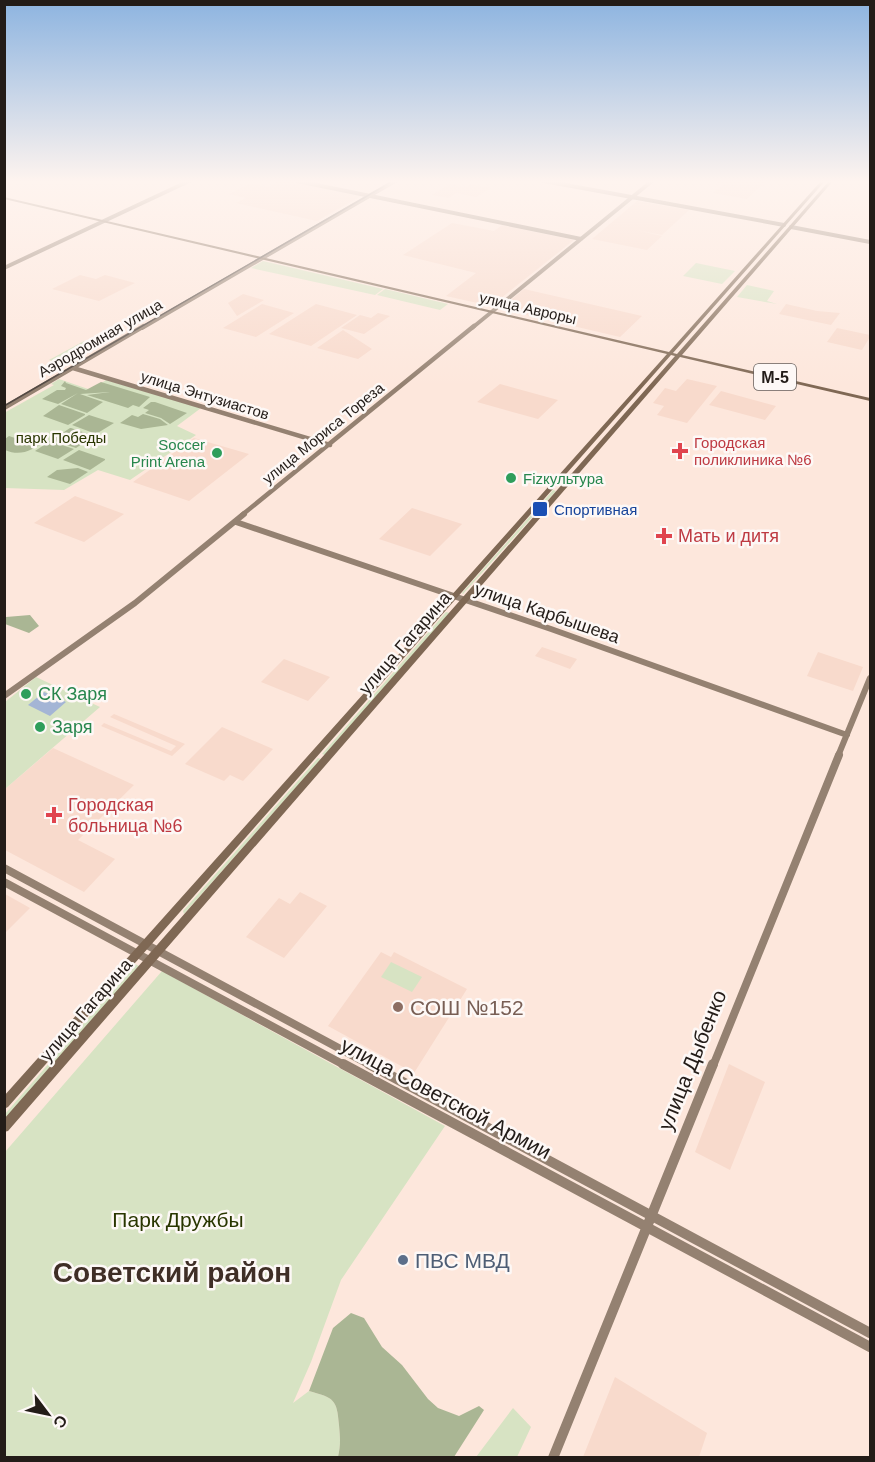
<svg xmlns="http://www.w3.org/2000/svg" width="875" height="1462" font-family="Helvetica,sans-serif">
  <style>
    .built { fill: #f8dacc }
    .green { fill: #d7e3c3 }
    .forest { fill: #aab694 }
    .water { fill: #a4b5d5 }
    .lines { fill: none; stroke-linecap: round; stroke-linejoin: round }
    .secondary-far4 { stroke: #948171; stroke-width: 4 }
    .secondary-far3 { stroke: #948171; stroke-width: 4.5 }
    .secondary-far2 { stroke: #948171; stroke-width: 6 }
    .secondary-far1 { stroke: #948171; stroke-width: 8 }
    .secondary { stroke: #948171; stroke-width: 10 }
    .primary { fill: #7f6854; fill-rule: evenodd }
    .tram { stroke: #534943; stroke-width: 1.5 }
    .health-dot { fill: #e0444e; stroke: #fdf8f6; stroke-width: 2 }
    .leisure-dot { fill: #2e9e5b; stroke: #fdf8f6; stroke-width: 2 }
    .transit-dot { fill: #1a4fb4; stroke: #fdf8f6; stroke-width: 2 }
    .education-dot { fill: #8d6e63; stroke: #fdf8f6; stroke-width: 2 }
    .service-dot { fill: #5c6f8a; stroke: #fdf8f6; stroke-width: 2 }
    .labels { text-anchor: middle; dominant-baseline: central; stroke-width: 5; stroke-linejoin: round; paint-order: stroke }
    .far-street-label { font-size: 15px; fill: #231c18; stroke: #fdf8f6 }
    .far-park-label { font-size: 15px; fill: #293600; stroke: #fdf8f6 }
    .far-health-label { font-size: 15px; fill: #be3a42; stroke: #fdf8f6; text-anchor: start }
    .far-leisure-label { font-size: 15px; fill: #27864d; stroke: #fdf8f6; text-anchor: end }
    .far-transit-label { font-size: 15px; fill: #164399; stroke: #fdf8f6; text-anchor: start }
    .shield { fill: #fdf8f6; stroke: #645e5b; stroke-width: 1.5 }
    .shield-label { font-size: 16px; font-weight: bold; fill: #231c18 }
    .health-label { font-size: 18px; fill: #be3a42; stroke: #fdf8f6; text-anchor: start }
    .street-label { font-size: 18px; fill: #231c18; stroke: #fdf8f6 }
    .leisure-label { font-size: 18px; fill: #27864d; stroke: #fdf8f6; text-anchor: start }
    .near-education-label { font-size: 21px; fill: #785e54; stroke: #fdf8f6; text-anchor: start }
    .near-street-label { font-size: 21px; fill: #231c18; stroke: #fdf8f6 }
    .near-park-label { font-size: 21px; fill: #293600; stroke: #fdf8f6 }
    .near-service-label { font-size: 21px; fill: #4e5e75; stroke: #fdf8f6; text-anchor: start }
    .near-district-label { font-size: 28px; font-weight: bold; fill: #3f2e26; stroke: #fdf8f6 }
  </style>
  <rect width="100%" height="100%" fill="#fde7dc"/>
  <path class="built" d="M279,181H288L361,196L317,221L236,203L246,198L229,194L251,183L268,187Z
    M710,181H766L747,199L713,193L723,184Z
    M450,184L466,187L471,184L491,188L476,197L456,193L449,198L432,195Z
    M637,201L689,210L662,235L636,230L662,236L647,250L592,239Z
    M452,223L494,231L502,225L574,240L491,306L446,296L476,273L403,255Z
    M80,275L96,279L105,275L135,283L99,301L52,289Z
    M524,289L642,316L620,337L500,309Z
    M243,294L264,300L237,316L228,303Z
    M262,304L294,313L256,337L223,328Z
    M316,304L357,315L311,346L269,334Z
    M786,304L817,311L840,313L831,325L779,314Z
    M378,313L390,316L364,334L341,328L360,315L371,318Z
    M837,328L870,335V337L862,350L827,342Z
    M343,330L372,349L358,359L317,348Z
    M687,379L717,386L687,423L657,415L664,406L653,403L665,388L676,391Z
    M500,384L558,400L538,419L477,402Z
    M721,391L776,406L765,420L709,405Z
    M194,438L249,454L189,501L133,482Z
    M75,496L124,514L84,542L34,523Z
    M412,508L462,524L430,556L379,539Z
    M542,647L577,659L570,669L535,656Z
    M818,652L863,667L853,691L807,676Z
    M284,659L330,677L308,701L261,682Z
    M114,714L185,744L172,756L101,726L104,723L171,751L176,746L110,717Z
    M222,727L273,749L243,781L230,775L224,781L185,764Z
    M53,748L134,785L78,840L115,859L84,892L5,850V789Z
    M300,892L327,906L284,958L246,937L279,898L290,904Z
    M5,894L30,908L5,933Z
    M381,952L391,957L394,952L467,989L414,1073L328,1026Z
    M729,1064L765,1082L730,1170L695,1152Z
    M615,1377L707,1433L699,1457H583Z"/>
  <path class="green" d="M263,261L383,289L375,295L251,268Z
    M696,263L735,271L722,284L683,276Z
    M747,285L774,291L767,301L777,304L737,297Z
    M385,289L448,304L440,310L377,295Z
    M84,341L94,343L90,345L94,347L63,364L49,360Z
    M59,379L91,390L106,380L201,408L177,426L196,435L130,480L98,470L64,490L5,488L4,413L54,385L51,384Z
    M553,490L556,491L463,594L462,593Z
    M446,612L450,613L325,755L322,754Z
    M36,677L100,707L5,789V702Z
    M318,758L321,759L184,914L183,911Z
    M391,962L422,977L412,992L381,977Z
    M135,964L139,966L5,1122V1114Z
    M162,971L445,1126L341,1280L311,1362L293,1403L309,1391C334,1398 337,1399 339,1425C340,1439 341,1443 338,1457L5,1458V1152Z
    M513,1408L531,1427L517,1457H476Z"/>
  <path class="forest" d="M65,381L66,383L86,390L101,382L150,397L139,407L133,405L128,408L87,395L110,392L80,394L103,402L87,413L61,404L78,393L58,404L42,399L57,390H65L66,388L61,386Z
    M151,402H155L187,413L170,424L161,418L145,413L149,410L143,408Z
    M59,405L85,414V415L68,425L43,416Z
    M143,414L160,419L168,425L141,429L120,423L132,415L138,417Z
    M89,415L114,423L96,434L72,425Z
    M70,428H71L94,436L76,448L52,440Z
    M28,433L46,441C32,450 21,457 5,450V439L9,436L18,439Z
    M50,441L74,449L58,459L35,451Z
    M79,450L105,459V460L90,470L63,460Z
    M78,468L88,472L70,484L47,477L57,470Z
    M30,615L39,626L29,633L5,624L6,617Z
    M351,1313L364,1318L382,1347L402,1365L428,1399L438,1408L459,1416L479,1406L484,1410L454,1457H338C341,1443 340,1438 339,1425C337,1399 334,1398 309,1391L333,1328Z"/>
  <path class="water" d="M44,692L66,702L50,716L28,705Z"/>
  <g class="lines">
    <path class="secondary-far4" d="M297,181L581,239
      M544,181L784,225
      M791,227L870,242
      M4,268L189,181
      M142,328L395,181
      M472,328L652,181"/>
    <path class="secondary-far3" d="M73,368L330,445
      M4,408L144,326
      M242,515L474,326"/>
    <path class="secondary-far2" d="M236,522L551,629L847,735
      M4,696L135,603L244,514
      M838,756L870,678"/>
    <path class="secondary-far1" d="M4,868L372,1066
      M4,882L346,1066
      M713,1066L839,755"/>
    <path class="secondary" d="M343,1064L870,1347
      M369,1064L870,1333
      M553,1458L713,1064"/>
    <path class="primary" d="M821,181H825L673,353L677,354L829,181H833L682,355L870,398V401L680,357L8,1131L4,1132V1119L675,356L671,355L8,1107L4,1109V1096L667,354L4,199V197L669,352Z"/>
    <path class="tram" d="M4,406L393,181"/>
  </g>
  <linearGradient id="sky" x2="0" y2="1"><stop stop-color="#8db4e0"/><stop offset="0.47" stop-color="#fef4ef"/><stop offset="1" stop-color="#fef4ef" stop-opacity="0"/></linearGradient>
  <rect width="875" height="386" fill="url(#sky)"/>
  <g class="health-dot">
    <path d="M677 442h6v6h6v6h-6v6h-6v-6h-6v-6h6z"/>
    <path d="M661 527h6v6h6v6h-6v6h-6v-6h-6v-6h6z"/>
    <path d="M51 806h6v6h6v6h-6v6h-6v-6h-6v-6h6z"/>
  </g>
  <g class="leisure-dot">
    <circle cx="217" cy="453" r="6"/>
    <circle cx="511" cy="478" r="6"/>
    <circle cx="26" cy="694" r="6"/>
    <circle cx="40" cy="727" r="6"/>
  </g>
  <rect class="transit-dot" x="532" y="501" width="16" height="16" rx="3"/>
  <circle class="education-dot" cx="398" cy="1007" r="6"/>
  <circle class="service-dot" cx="403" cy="1260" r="6"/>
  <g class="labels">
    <g class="far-street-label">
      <text transform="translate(528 308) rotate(13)">улица Авроры</text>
      <text transform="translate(100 338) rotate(-30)">Аэродромная улица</text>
      <text transform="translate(205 395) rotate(17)">улица Энтузиастов</text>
      <text transform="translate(323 433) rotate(-39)">улица Мориса Тореза</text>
    </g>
    <g class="far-park-label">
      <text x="61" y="437">парк Победы</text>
    </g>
    <g class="far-health-label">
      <text x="694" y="442">Городская<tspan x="694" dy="17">поликлиника №6</tspan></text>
    </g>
    <g class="far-leisure-label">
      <text x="205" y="444">Soccer<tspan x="205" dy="17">Print Arena</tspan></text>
      <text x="523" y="478" text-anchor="start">Fizкультура</text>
    </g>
    <g class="far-transit-label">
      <text x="554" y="509">Спортивная</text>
    </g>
    <rect class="shield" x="754" y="364" width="42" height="26" rx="4.5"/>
    <g class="shield-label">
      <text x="775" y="377">М-5</text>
    </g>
    <g class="health-label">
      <text x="678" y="536">Мать и дитя</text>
      <text x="68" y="805">Городская<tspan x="68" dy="21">больница №6</tspan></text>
    </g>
    <g class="street-label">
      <text transform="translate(547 613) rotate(19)">улица Карбышева</text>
      <text transform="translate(405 643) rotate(-49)">улица Гагарина</text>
      <text transform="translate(86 1010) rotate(-49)">улица Гагарина</text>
    </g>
    <g class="leisure-label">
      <text x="38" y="694">СК Заря</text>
      <text x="52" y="727">Заря</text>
    </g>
    <g class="near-education-label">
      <text x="410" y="1007">СОШ №152</text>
    </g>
    <g class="near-street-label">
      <text transform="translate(692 1060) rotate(-68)">улица Дыбенко</text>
      <text transform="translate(446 1098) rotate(28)">улица Советской Армии</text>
    </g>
    <g class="near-park-label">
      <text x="178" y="1219">Парк Дружбы</text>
    </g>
    <g class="near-service-label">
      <text x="415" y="1260">ПВС МВД</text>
    </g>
    <g class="near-district-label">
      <text x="172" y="1272">Советский район</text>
    </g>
  </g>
  <rect width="875" height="1462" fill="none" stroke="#231c18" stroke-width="12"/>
  <g transform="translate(48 1414) rotate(122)" stroke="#fdf8f6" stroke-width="4.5" paint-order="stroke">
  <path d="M0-4.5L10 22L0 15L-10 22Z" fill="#231c18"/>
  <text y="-9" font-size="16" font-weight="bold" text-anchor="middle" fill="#231c18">С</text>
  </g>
</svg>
